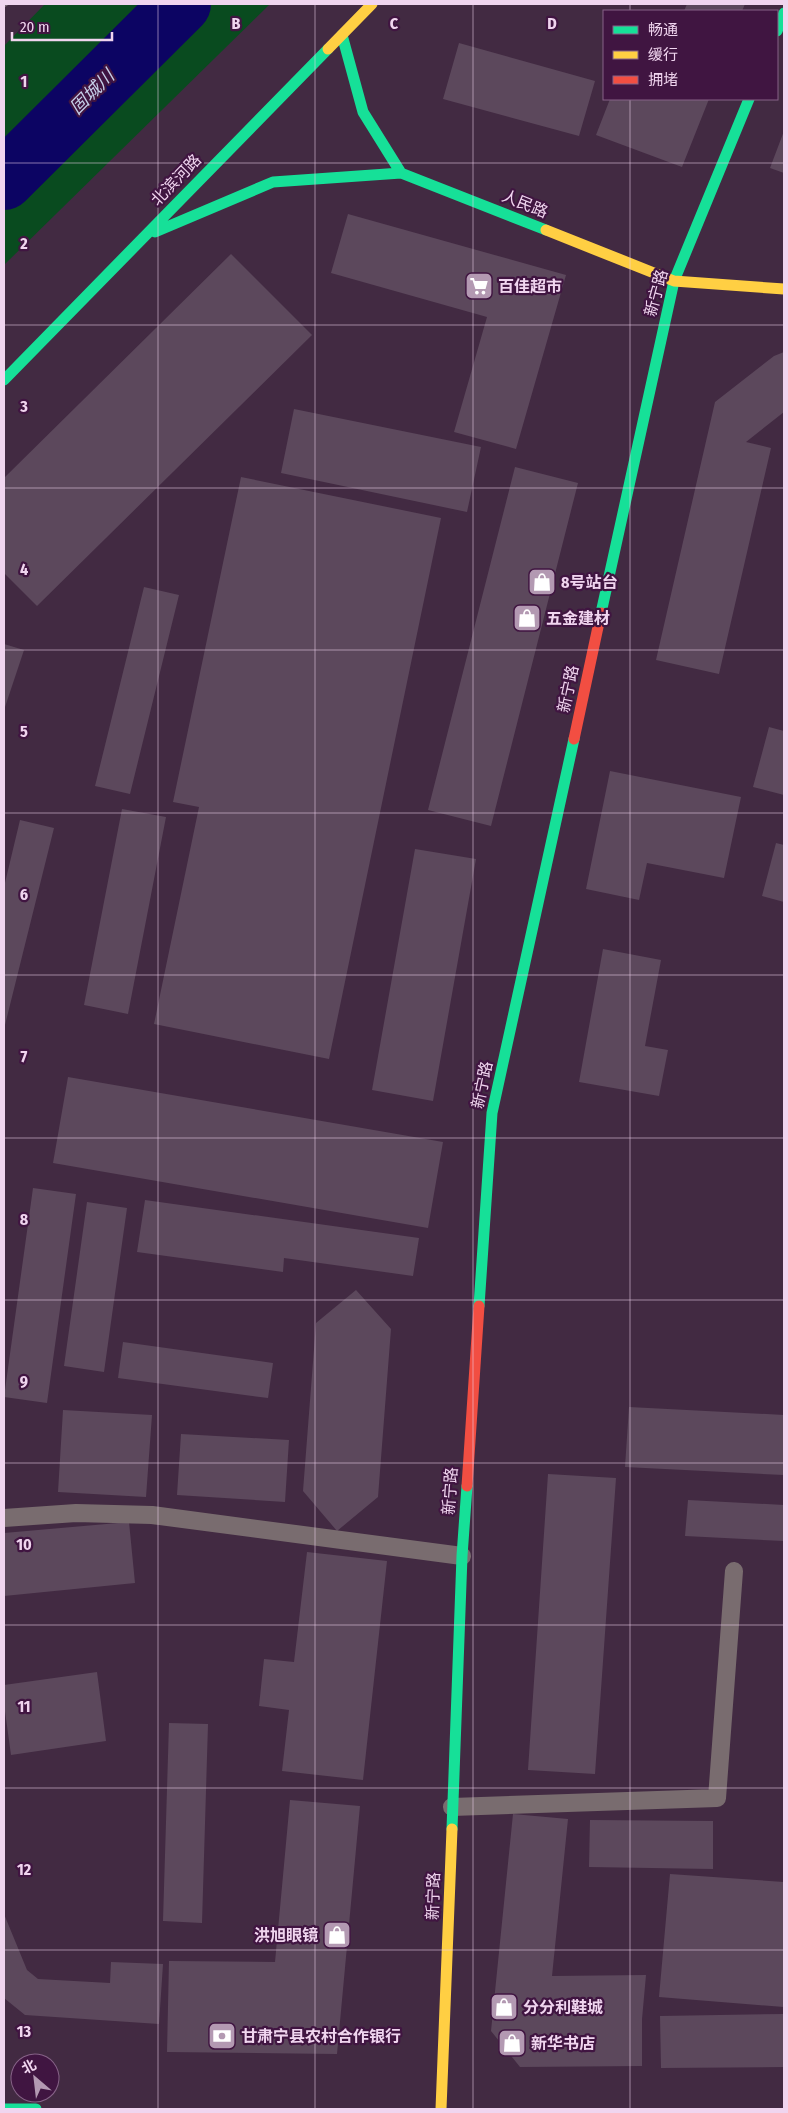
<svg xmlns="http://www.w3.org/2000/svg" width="788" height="2113" font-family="'Fira Sans Condensed','Noto Sans SC',sans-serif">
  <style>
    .green { fill: #094b1f }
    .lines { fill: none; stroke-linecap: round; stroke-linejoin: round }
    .river { stroke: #0c0463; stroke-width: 60 }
    .building { fill: #5c485c }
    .path { stroke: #766771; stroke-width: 3; stroke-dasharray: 4 4; stroke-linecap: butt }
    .lane { stroke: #796c6f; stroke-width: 18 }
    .fast { stroke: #16e098; stroke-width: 11 }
    .slow { stroke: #ffcf43; stroke-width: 11 }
    .jam { stroke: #f24e42; stroke-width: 11 }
    .grid { fill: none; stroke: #f0d5ef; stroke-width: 1; stroke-opacity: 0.55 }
    .labels { text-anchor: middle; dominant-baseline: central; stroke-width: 4.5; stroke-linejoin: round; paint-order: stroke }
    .street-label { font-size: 16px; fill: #f0d5ef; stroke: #401541 }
    .poi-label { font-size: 16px; font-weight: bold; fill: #f0d5ef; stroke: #401541; text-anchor: start }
    .water-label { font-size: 18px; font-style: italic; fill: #c6d0ea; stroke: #401541 }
    .grid-label { font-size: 16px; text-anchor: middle; font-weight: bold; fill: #f0d5ef; stroke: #401541; stroke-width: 4.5; stroke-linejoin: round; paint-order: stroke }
  </style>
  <rect width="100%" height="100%" fill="#422a42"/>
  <path class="green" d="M45,4H270L4,265V46Z"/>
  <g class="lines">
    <path class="river" d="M4,180L181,4"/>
  </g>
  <path class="building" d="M687,4H745L742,11H684Z
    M459,43L595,81L579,136L443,99Z
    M610,99H709L682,167L596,135Z
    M784,131V173L770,168Z
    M348,214L566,275L516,449L454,432L487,317L331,273Z
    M231,254L312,335L37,606L4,573V478Z
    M784,352V412L746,442L771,448L719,674L656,660L715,402L774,356Z
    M294,409L481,447L467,512L281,473Z
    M515,467L578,483L491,826L428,810Z
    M241,477L441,518L329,1059L154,1024L199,807L173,802Z
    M144,587L179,595L130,794L95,786Z
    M4,644L24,650L4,710Z
    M769,727L784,731V795L753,787Z
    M610,771L741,797L724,878L647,863L639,900L586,889Z
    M122,809L166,817L128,1014L84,1005Z
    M20,820L54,828L4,1029V887Z
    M776,843L784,845V902L762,896Z
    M415,849L476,859L433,1101L372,1090Z
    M603,949L661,960L645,1046L668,1050L659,1096L579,1082Z
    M68,1077L443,1142L428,1228L53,1163Z
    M33,1188L76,1194L47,1403L4,1397Z
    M145,1200L419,1238L413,1276L284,1258L283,1272L137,1252Z
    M87,1202L127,1208L104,1372L64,1366Z
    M356,1290L391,1329L378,1497L337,1531L303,1491L316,1323Z
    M123,1342L273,1363L268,1398L118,1378Z
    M629,1407L784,1415V1475L625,1467Z
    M63,1410L152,1415L146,1497L58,1492Z
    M181,1434L289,1440L285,1502L177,1495Z
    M548,1474L616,1478L595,1774L528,1770Z
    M688,1500L784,1505V1541L685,1536Z
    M129,1522L135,1583L4,1596V1533Z
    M307,1552L387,1561L363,1780L282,1771L289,1710L259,1706L264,1659L294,1662Z
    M97,1672L106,1741L11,1755L4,1704V1685Z
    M169,1723L208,1724L202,1923L163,1921Z
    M290,1800L360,1806L337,2054L167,2052L169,1961L275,1962Z
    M513,1814L568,1819L552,1976L646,1975L642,2019V2066L520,2067L491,2031Z
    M590,1820L713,1821V1869L589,1867Z
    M670,1874L784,1882V2007L659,1997Z
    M4,1914L27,1970L38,1979L110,1983L111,1962L163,1964L159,2024L25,2015L4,1998Z
    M784,2014V2067L661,2068L660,2016Z"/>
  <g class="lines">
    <path class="path" d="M4,6L7,4"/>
    <path class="lane" d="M4,1518L76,1513L152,1515L462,1556
      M452,1807L717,1798L734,1571"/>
    <path class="fast" d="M777,31L784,13
      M342,35L363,112L401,173L546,230
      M155,232L273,182L401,173
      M4,380L328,49
      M601,613L674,281L749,99
      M479,1306L492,1113L574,739
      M452,1829L462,1556L467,1486
      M4,2109H36"/>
    <path class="slow" d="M328,49L372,4
      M546,230L674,281L784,289
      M441,2109L452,1829"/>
    <path class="jam" d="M574,739L601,613
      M467,1486L479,1306"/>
  </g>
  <path class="grid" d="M158,4V2109M315,4V2109M473,4V2109M630,4V11M630,99V2109M4,163H784M4,325H784M4,488H784M4,650H784M4,813H784M4,975H784M4,1138H784M4,1300H784M4,1463H784M4,1625H784M4,1788H784M4,1950H784"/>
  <defs>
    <symbol id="supermarket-square" viewBox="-11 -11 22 22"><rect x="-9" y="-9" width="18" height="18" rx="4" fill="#b399b2" stroke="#401541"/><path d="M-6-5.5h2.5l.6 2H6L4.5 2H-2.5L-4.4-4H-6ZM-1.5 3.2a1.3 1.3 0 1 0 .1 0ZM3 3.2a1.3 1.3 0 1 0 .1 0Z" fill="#fff"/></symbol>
    <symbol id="shop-square" viewBox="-11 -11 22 22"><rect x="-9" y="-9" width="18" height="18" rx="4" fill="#b399b2" stroke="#401541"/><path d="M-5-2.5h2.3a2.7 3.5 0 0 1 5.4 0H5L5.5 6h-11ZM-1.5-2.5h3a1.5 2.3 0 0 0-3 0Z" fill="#fff"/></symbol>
    <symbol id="bank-square" viewBox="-11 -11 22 22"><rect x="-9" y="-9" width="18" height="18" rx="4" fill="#b399b2" stroke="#401541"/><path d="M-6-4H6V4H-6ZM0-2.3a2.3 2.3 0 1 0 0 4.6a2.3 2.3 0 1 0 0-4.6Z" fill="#fff"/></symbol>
  </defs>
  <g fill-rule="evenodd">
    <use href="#supermarket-square" x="463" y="270" width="32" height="32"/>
    <use href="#shop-square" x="526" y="566" width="32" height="32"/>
    <use href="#shop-square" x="511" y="602" width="32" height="32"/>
    <use href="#shop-square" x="321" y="1919" width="32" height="32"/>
    <use href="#shop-square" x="488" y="1991" width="32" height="32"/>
    <use href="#bank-square" x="206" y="2020" width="32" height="32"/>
    <use href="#shop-square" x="496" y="2027" width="32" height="32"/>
  </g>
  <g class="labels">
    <g class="street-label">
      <text transform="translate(176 180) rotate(-46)">北滨河路</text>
      <text transform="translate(525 204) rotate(22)">人民路</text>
      <text transform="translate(656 293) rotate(-75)">新宁路</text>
      <text transform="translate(568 689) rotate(-78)">新宁路</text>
      <text transform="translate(482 1085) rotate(-78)">新宁路</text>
      <text transform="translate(450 1491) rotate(-86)">新宁路</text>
      <text transform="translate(433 1896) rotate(-88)">新宁路</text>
    </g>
    <g class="poi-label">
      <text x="498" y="286">百佳超市</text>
      <text x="561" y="582">8号站台</text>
      <text x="546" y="618">五金建材</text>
      <text x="318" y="1935" text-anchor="end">洪旭眼镜</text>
      <text x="523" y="2007">分分利鞋城</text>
      <text x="241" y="2036">甘肃宁县农村合作银行</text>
      <text x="531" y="2043">新华书店</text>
    </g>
    <g class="water-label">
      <text transform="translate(92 92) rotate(-45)">固城川</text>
    </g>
  </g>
  <g class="grid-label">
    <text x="236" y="29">B</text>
    <text x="394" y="29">C</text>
    <text x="552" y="29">D</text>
    <text x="24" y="87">1</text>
    <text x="24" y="249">2</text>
    <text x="24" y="412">3</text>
    <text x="24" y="575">4</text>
    <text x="24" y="737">5</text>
    <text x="24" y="900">6</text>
    <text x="24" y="1062">7</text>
    <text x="24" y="1225">8</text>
    <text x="24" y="1387">9</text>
    <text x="24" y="1550">10</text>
    <text x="24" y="1712">11</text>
    <text x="24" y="1875">12</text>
    <text x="24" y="2037">13</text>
  </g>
  <rect width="788" height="2113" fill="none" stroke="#f0d5ef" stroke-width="10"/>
  <rect x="603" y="10" width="175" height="90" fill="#401541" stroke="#866287"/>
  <rect x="613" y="26" width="25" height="8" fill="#16e098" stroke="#866287"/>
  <text x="648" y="35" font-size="15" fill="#f0d5ef">畅通</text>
  <rect x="613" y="51" width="25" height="8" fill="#ffcf43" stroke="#866287"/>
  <text x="648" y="60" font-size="15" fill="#f0d5ef">缓行</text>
  <rect x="613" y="76" width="25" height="8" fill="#f24e42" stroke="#866287"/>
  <text x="648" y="85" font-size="15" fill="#f0d5ef">拥堵</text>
  <g transform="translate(35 2078) rotate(332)"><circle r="24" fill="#401541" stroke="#866287"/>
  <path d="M0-4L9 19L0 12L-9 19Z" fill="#b399b2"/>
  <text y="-8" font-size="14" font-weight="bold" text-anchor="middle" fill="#f0d5ef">北</text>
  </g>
  <path d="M12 32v8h100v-8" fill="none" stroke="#f0d5ef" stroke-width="2.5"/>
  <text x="20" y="32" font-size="15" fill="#f0d5ef" stroke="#401541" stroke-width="4" paint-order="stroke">20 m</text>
</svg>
